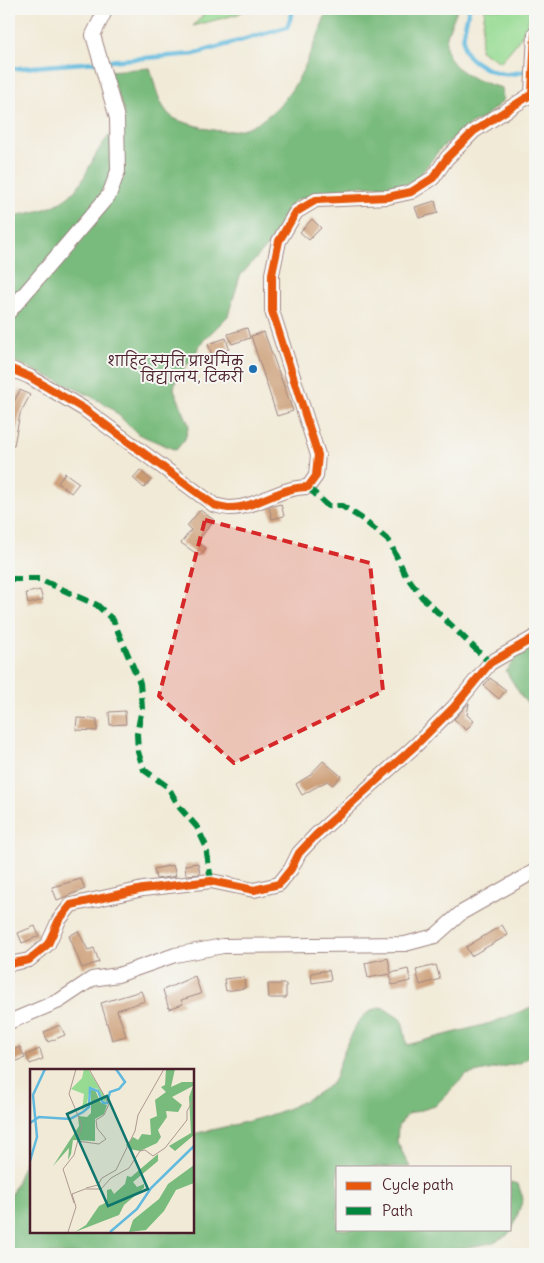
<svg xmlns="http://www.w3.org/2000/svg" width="544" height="1263" font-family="Delius,'Playpen Sans Deva',sans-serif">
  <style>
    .green { fill: #97db93; stroke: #707d5f }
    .forest { fill: #79bb7d; stroke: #626d54 }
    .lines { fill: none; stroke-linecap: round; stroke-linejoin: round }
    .stream { stroke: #61bade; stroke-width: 4.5 }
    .building { fill: #ca9a71 }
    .minor-casing { stroke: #9e8481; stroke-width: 16 }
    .minor { stroke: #fff; stroke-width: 14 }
    .quiet { stroke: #00873e; stroke-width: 6; stroke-dasharray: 12 6; stroke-linecap: butt }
    .cycleway-casing { stroke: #f6f6f2; stroke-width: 11 }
    .cycleway { stroke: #e8590c; stroke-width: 8 }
    .marked { fill: #d62828; fill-opacity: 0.2; stroke: #d62828; stroke-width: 4; stroke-dasharray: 10 6; stroke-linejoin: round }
    .poi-dot { fill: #1f6fb2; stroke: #f6f6f2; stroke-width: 2 }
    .labels { text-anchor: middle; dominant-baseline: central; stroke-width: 4; stroke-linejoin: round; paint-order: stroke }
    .poi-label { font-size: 14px; fill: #4a1f2b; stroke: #f6f6f2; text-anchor: end }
    .inset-river { fill: none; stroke: #61bade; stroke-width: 2.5 }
    .inset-road { fill: none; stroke: #ae9992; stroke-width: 1 }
    .view { fill: #0f766e; fill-opacity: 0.15; stroke: #0f766e; stroke-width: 2.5 }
    .inset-edge { fill: none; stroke: #4a1f2b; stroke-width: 2.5 }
  </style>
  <rect width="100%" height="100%" fill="#f6f6f2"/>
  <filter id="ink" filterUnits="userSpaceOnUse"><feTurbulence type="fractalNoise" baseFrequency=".02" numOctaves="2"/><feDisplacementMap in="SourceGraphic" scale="10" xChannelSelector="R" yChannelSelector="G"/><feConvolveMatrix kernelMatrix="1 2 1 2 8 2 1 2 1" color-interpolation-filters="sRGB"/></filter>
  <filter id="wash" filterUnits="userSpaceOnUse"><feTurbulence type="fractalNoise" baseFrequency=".0096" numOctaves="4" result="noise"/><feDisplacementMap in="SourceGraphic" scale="20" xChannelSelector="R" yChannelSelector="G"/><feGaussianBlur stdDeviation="1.12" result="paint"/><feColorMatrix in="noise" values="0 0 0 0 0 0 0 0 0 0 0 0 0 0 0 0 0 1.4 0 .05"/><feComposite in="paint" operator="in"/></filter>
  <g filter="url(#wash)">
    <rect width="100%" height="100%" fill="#f1ead7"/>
    <path class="green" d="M209,9H247L238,14L193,26Z
      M485,9H531C527,32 516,45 500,62L480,50Z"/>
    <path class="forest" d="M326,9H457C454,20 445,34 446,46C450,73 480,82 502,88L503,101L483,118L469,125L440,149L417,179L405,185L391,186H357L341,188L296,200L287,209L271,242L240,276L228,316L200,344L194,357L177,376L174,389L189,425L185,439L176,450L138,434L110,407L83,392L9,359V216C37,213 68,207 83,179C94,159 101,139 121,126L124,111L109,71L150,68C155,84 158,106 172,117C179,122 192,124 201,127C254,144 289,104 308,59C315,42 323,27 326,9Z
      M535,648V710L523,699L506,671L515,658Z
      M535,1006V1054L519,1063L466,1075L435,1106L408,1114L398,1126L397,1142L410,1167H338V1229H510V1182L518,1184L523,1199L512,1230L506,1236L491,1243L431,1254H9V1201L31,1146V1232H192L193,1134C241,1123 292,1115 332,1083C336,1079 337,1071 339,1065C348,1043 354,1012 382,1007L402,1020L407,1045L491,1023Z"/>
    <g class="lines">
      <path class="stream" d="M469,9C466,22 462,34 464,48C466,56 473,61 480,65C499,77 510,76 532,69
        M9,69L194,54L287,27L294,9"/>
    </g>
    <g id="blocks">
      <path class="building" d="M435,201L438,213L419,218L415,207Z
        M312,219L321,228L309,240L300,232Z
        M247,328L250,338L232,344L228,334Z
        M264,332L293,411L277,416L251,336Z
        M226,338L229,349L212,355L208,344Z
        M20,390L30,395L20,414L14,445H9V411Z
        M140,470L151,480L144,488L133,478Z
        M65,473L79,483L71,493L58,483Z
        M281,504L284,516L272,519L269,507Z
        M200,510L214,520L197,542L206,548L200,556L181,543L191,530L187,526Z
        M40,590L43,600L28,604L26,593Z
        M490,678L506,690L499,699L484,686Z
        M469,703L467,715L474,721L466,730L454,719Z
        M125,711L126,724L110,725L109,712Z
        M77,718L97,719V731L76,730Z
        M323,761L341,776L333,785L327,781L302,795L296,784L309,776Z
        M198,863L200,874L186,875L185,865Z
        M173,865L176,876L156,879L154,869Z
        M81,879L85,889L57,900L52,887Z
        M502,925L508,935L471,956L466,947Z
        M35,926L39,936L22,943L18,933Z
        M78,931L88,950L94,948L99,962L82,968L69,936Z
        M388,958L391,973L408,969L411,981L392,985L390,974L368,978L365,963Z
        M436,965L440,979L420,985L416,970Z
        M329,970L331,980L312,983L311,973Z
        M195,976L201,994L181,1000L183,1004L169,1009L163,990Z
        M244,977L245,988L226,991L224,979Z
        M268,984H286V998H269Z
        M141,991L145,1001L117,1010L126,1036L112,1040L101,1003Z
        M60,1025L65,1035L48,1042L44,1032Z
        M20,1047L25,1058L9,1064V1052Z
        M40,1049L43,1059L30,1064L26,1055Z"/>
    </g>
  </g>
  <g filter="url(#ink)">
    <use href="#blocks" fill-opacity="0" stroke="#9e8481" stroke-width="1"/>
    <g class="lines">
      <defs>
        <path id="minor" d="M9,312L109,195L118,171L117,118L93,35L106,9
          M9,368L30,377L84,409L214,505C219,506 225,508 230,508C257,508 279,487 308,487L316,476L318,455L272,311V274L279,241L296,212L316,200L388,197L411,192L433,178L447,158L474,131L532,94L535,34
          M9,964L29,960L48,944L59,920L71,905L143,889L211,881L254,890L279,884L291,869L299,853L316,835L416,745L454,707L490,663L535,637
          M9,1022L59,1001L92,979L118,975L175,955L223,946L405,944L435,936L461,913L535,871"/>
      </defs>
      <use href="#minor" class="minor-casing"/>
      <use href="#minor" class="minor"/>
      <path class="quiet" d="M308,487L328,506H342L361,518L389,541L405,574L422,597L490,663
        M9,579H39L97,605L113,620L140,683L142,708L137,734L138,752L144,770L168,787L180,808L197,827L206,846L211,881"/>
      <defs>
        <path id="cycleway" d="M9,368L30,377L84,409L214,505C219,506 225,508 230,508C257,508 279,487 308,487L316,476L318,455L272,311V274L279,241L296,212L316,200L388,197L411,192L433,178L447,158L474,131L532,94L535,34
          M9,964L29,960L48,944L59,920L71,905L143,889L211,881L254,890L279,884L291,869L299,853L316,835L416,745L454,707L490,663L535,637"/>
      </defs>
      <use href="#cycleway" class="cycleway-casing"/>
      <use href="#cycleway" class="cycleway"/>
    </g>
  </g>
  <path class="marked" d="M205,520L370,563L383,691L234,763L159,696Z"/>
  <circle class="poi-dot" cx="253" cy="369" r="5"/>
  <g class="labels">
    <g class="poi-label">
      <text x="243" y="361">शाहिद स्मृति प्राथमिक<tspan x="243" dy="16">विद्यालय, टिकरी</tspan></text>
    </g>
  </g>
  <g transform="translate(30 1069)">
    <rect width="164" height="164" fill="#f1ead7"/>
    <path d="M54,0H58L77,31L74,33L68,20L60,18L57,35L52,41L54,25L41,20L52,9Z" fill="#97db93"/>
    <path d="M136,0H145L141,18L152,13H164V66L145,82L139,77L161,64L159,28L163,17L142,28L152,36L148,43L136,42L137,48L128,61L131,68L127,74L110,82L99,80L96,76L103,68L108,71L112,65L121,66L120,50L127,47L125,31L136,23L131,18L135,16ZM61,21H65L71,34L77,36L74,45L65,50V72L43,71L41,85L38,91L39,79L23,97L49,57L48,47L57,48L61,44ZM128,85V92L103,113L107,118L114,115V119L94,136L89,146L45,163L56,156L69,137L77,133V121L81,120L84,125L95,115L97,107L101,108ZM164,96V114L146,121L134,142L116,161L99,163L103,151L129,130L138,115Z" fill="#79bb7d"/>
    <path class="inset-river" d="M0,54L9,48L40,50L53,43L59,38L60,19L68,22L73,34H77L80,23L89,20L95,13L86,0M0,92L7,68L3,26L15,0M80,163L107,140L121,119L164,77"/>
    <path class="inset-road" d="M47,72L69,75L76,70L67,59L66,51L74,46L79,35L59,0M56,119L68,116L72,109L86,101L105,62L108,46L134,0M44,134L33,100L44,86L52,56L39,25L46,0M38,163L46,138L42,125L55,120H71L81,109L99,99L110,82L115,81L123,87L135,79L157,51V42L164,30"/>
    <path class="view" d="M77,27L118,120L78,137L37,45Z"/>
    <rect width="164" height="164" class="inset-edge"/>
  </g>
  <rect width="544" height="1263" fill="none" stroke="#f6f6f2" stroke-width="30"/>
  <rect x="336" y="1166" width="175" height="65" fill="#f6f6f2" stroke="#b1a0a2"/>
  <rect x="346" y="1182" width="25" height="8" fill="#e8590c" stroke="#b1a0a2"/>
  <text x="382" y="1190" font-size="15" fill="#4a1f2b">Cycle path</text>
  <rect x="346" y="1207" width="25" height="8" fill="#00873e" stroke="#b1a0a2"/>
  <text x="382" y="1216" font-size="15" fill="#4a1f2b">Path</text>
</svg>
